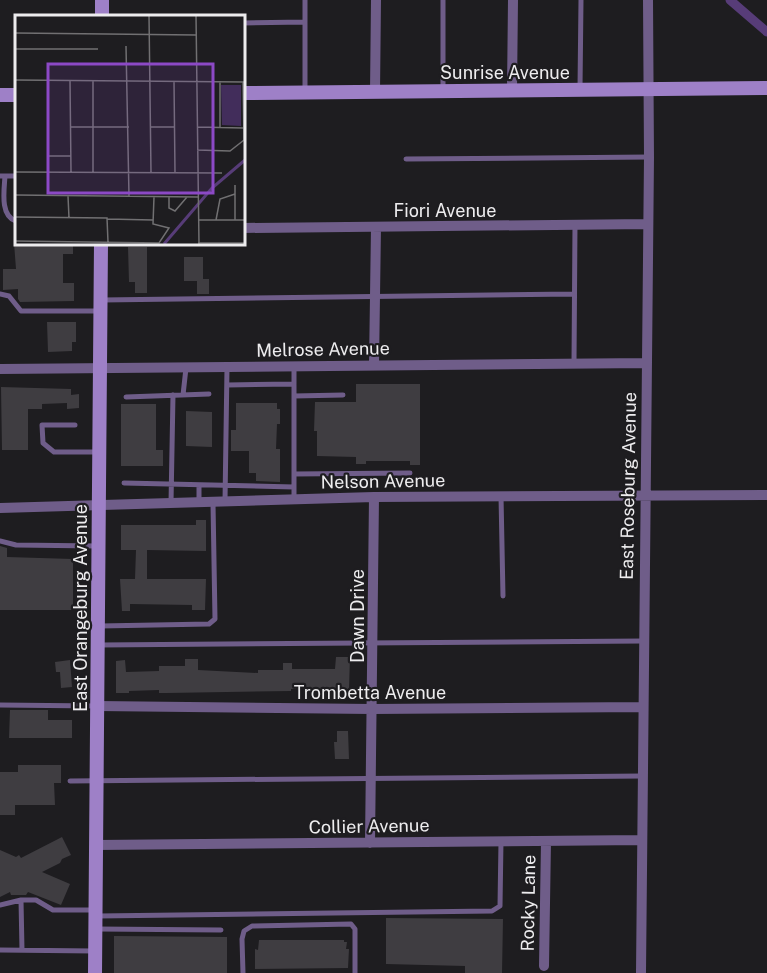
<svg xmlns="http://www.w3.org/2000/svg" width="767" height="973" font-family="'Public Sans',sans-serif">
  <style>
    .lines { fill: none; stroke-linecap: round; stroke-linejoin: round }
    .canal { stroke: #573c78; stroke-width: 9 }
    .building { fill: #3f3d41 }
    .lane { stroke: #6f5d89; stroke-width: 5 }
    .street { stroke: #6f5d89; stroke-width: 10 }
    .secondary { stroke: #9e80c7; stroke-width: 14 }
    .labels { text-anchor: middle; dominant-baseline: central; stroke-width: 4.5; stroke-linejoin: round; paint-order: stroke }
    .street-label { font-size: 18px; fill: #edecee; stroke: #1e1d20 }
    .inset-river { fill: none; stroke: #573c78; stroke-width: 3 }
    .inset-road { fill: none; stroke: #717072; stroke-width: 1.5 }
    .view { fill: #8c49c6; fill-opacity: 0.15; stroke: #8c49c6; stroke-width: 3 }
    .inset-edge { fill: none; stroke: #edecee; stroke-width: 3 }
  </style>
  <rect width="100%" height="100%" fill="#1e1d20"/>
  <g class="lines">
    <path class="canal" d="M730,0L767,32"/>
  </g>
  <path class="building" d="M14,243H73V254H63V283H74V301L20,302L18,299V289L3,290V269H16Z
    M128,247H147V293H135V282H129Z
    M184,257H203V279H209V294H197V281H184Z
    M47,322H76V342H72V351L48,352Z
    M356,384H420V465H410V461H366V464H356V457L317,456V431H314L315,402H356Z
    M1,387L71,389V395L79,394V408L67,409V403L42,404V409H28V450H2Z
    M236,403H277V409H280V424H277L276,449H280V482L256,481V473H249V451H231V430H236Z
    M121,404H156V450H163V466H121Z
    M186,411L212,412V447L186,446Z
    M196,520H206V551L147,550V579H206L205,610H192V605L130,604V611H122L120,579H135L136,550H121V525H196Z
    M0,546L7,548V557L73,559V610H0Z
    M336,657H350L349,689H330V691H321L320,689L310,688L291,689V691L167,693H159V690L129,691V693H116V661L125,660L126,672L159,671V666H185V659H198V670L258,673V670H283V663H292V669H335Z
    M70,660L72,687L61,688L60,672H56L55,662Z
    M10,710H48V720H72V738H9Z
    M337,731H348L349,759H335L334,742H337Z
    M18,765H61V783H54L55,805H15V815H0V772H18Z
    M62,837L71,855L62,859L60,863L42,872L70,884L61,905L28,892L26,895H11L10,892L0,897V850L16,857L19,855L21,858Z
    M386,918L503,919L502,973H465V966L386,964Z
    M114,936L227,937V973H114Z
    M259,940H344V942H347L346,949H349L348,968L255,969V949L258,950Z"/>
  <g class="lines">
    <path class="lane" d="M243,23L305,22
      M580,88L581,0
      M443,89V0
      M305,91V0
      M406,159L649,157
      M0,176H16
      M5,176C4,191 0,216 16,221
      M0,294L9,296L21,311H98
      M102,300L574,294
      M574,363L575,225
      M227,385L294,384
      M183,395L186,368
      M294,396L343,395
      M126,397L209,394
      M75,425H42L43,443L54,452H97
      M294,474L410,473
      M124,483L294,487
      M501,496L503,596
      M294,499V366
      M225,501L227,368
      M199,502V485
      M171,503L173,395
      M0,541L16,545L97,546
      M100,626L209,624L215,619L213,503
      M99,645L643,641
      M0,705L96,706
      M70,781L642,776
      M21,900L22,950
      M0,905L21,900H36L53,910H94
      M98,916L492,911L500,906L501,841
      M97,929L221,930
      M0,950L94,951
      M243,973L242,939L244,931L252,926L351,924L355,929V973"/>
    <path class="street" d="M512,90L513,0
      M375,92L376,0
      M243,228L648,224
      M374,365L376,227
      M0,369L647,363
      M0,508L374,497L767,495
      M97,706L372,709L642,707
      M370,843L374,497
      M96,845L642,840
      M544,966L546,841
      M641,973L649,157L648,0"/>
    <path class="secondary" d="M102,16V0
      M243,93L767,88
      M0,95H16
      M95,973L101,243"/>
  </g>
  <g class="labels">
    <g class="street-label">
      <text x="505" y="72">Sunrise Avenue</text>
      <text x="445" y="210">Fiori Avenue</text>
      <text transform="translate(323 349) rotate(-1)">Melrose Avenue</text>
      <text transform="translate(383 481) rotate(-1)">Nelson Avenue</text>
      <text transform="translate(628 486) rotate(-89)">East Roseburg Avenue</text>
      <text transform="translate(80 608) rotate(-90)">East Orangeburg Avenue</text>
      <text transform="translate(357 616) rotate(-90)">Dawn Drive</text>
      <text x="370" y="692">Trombetta Avenue</text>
      <text transform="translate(369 826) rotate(-1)">Collier Avenue</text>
      <text transform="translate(528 903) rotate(-89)">Rocky Lane</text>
    </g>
  </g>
  <g transform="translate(15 15)">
    <rect width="230" height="230" fill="#1e1d20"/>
    <path d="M206,70H226V111L207,110Z" fill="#422d5b"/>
    <path class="inset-river" d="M149,229L197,173L230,145"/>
    <path class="inset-road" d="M134,0L136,158M181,0L184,229M0,18L181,20M111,31L114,181M0,34H83M0,65L230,67M55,65L56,157M159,66L160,158M205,66V113M228,67L229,125M55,112H114M136,112H159M182,112L228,113M182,135L215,136L229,125M34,141H56M0,157L207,158M78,157V65M220,170V205M0,180L183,182M53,181L54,203M154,182V193L160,196L172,182M0,202L92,203L93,227M92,204L138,205M183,205H230M201,205L205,184L220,179M0,226L144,228L154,213L138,209L139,182M183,228H230"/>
    <path class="view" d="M33,49H198V178H33Z"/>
    <rect width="230" height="230" class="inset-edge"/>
  </g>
</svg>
